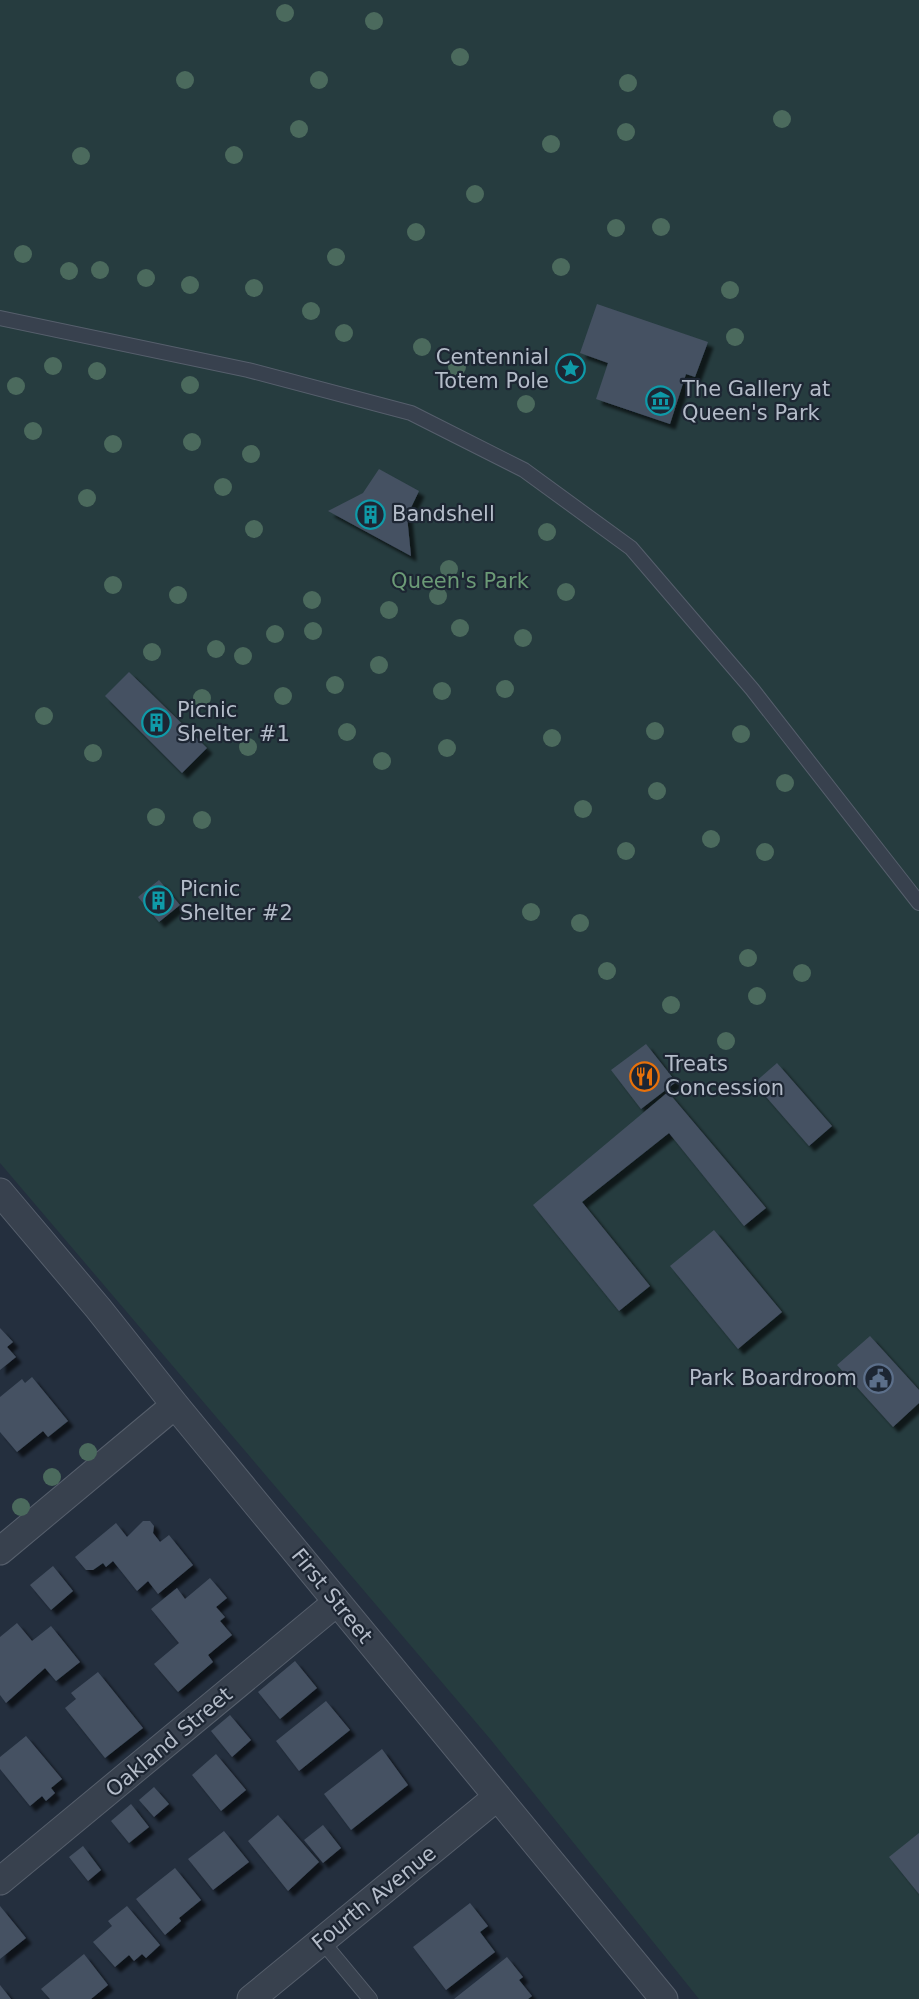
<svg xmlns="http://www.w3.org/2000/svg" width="919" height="1999" font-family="'DejaVu Sans',sans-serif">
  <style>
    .green { fill: #263c3f }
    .building { fill: #455162; filter: url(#shadow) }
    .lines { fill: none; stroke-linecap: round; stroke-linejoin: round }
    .service-casing { stroke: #565f6c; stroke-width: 16 }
    .minor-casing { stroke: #565f6c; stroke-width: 29 }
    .service { stroke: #38414e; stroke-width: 14 }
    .minor { stroke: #38414e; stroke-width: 27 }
    .tree { fill: #4b6a5d }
    .labels { text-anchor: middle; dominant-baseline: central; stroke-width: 4.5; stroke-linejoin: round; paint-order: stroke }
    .poi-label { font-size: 21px; fill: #b4bcc9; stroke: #1d2633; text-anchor: start }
    .park-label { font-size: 21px; fill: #6b9a76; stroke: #1d2633 }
    .street-label { font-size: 21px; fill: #b4bcc9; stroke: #1d2633 }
  </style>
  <defs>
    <filter id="shadow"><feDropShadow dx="5.5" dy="5.5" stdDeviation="1.5" flood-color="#0009"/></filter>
  </defs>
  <rect width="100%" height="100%" fill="#242f3e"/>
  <path class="green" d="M0,0H919V1999H699L491,1740L0,1163Z"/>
  <path class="building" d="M597,304L708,342L695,377L686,374L670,424L596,399L608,363L580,353Z
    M379,469L419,491L407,516L411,556L328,511L363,493Z
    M129,672L207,748L182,773L105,696Z
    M159,880L180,905L159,922L138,897Z
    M646,1044L676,1082L641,1109L611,1070Z
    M777,1063L832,1126L809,1146L754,1083Z
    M668,1092L766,1208L744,1226L669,1133L582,1202L650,1286L619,1311L533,1205Z
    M714,1230L782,1312L738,1349L670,1266Z
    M0,1328L13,1342L7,1347L16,1357L0,1370Z
    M870,1336L919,1390V1403L893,1427L837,1365Z
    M32,1377L68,1421L48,1437L43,1431L17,1452L0,1432V1397L22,1379L25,1383Z
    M143,1521H150L154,1526L153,1533L160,1542L169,1535L193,1565L158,1594L148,1581L137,1591L113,1561L106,1567L103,1563L93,1570H86L75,1557L116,1523L127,1537Z
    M53,1566L73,1591L51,1610L30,1585Z
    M210,1578L227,1598L216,1607L225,1617L220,1621L232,1635L208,1655L213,1662L178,1692L154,1664L179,1643L151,1609L177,1588L185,1599Z
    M17,1623L32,1641L51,1626L80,1662L56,1681L45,1668L6,1703L0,1695V1637Z
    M295,1661L317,1688L280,1719L258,1692Z
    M98,1672L143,1728L105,1758L65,1708L76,1699L71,1693Z
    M326,1701L350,1730L299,1771L276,1741Z
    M230,1715L251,1740L232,1757L211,1731Z
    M26,1736L62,1779L51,1788L55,1793L46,1801L42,1796L30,1806L0,1769V1757Z
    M382,1749L408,1785L351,1830L324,1794Z
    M216,1754L246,1790L221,1811L192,1775Z
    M154,1787L169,1804L154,1817L139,1800Z
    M131,1804L149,1827L129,1843L111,1821Z
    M278,1815L319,1862L288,1891L248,1841Z
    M323,1825L341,1848L323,1863L304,1840Z
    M224,1831L249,1862L213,1890L188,1859Z
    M919,1833V1894L889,1857Z
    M83,1846L101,1870L88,1881L69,1857Z
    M175,1868L201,1900L179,1918L181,1921L165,1935L136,1899Z
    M470,1903L488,1926L480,1932L495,1952L446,1990L413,1947Z
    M0,1906L26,1938L0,1959Z
    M127,1906L160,1945L146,1958L142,1954L134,1961L129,1955L115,1967L93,1942L112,1926L108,1921Z
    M84,1954L108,1985L91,1999H50L41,1989Z
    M507,1957L523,1977L519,1980L532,1996L528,1999H454Z
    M0,1985L11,1999H0Z"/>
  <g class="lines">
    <defs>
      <path id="service" d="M0,318L248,370L411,413L524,470L631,548L752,689L919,903
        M321,1940L370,1999"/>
      <path id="minor" d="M0,1192L98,1308L175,1405L664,1999
        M0,1551L175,1405
        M0,1881L337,1602
        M251,1999L497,1797"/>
    </defs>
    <use href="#service" class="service-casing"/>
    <use href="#minor" class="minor-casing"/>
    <use href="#service" class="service"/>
    <use href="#minor" class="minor"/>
  </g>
  <g class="tree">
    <circle cx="285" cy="13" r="9"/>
    <circle cx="374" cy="21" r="9"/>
    <circle cx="460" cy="57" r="9"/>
    <circle cx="185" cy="80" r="9"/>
    <circle cx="319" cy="80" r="9"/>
    <circle cx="628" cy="83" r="9"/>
    <circle cx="782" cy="119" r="9"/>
    <circle cx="299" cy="129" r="9"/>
    <circle cx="626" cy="132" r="9"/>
    <circle cx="551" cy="144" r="9"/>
    <circle cx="234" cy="155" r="9"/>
    <circle cx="81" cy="156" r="9"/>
    <circle cx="475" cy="194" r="9"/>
    <circle cx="661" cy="227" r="9"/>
    <circle cx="616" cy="228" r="9"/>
    <circle cx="416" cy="232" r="9"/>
    <circle cx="23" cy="254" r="9"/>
    <circle cx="336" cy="257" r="9"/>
    <circle cx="561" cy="267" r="9"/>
    <circle cx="100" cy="270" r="9"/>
    <circle cx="69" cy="271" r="9"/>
    <circle cx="146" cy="278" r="9"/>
    <circle cx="190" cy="285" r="9"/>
    <circle cx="254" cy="288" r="9"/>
    <circle cx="730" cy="290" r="9"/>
    <circle cx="311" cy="311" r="9"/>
    <circle cx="344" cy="333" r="9"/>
    <circle cx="735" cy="337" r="9"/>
    <circle cx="422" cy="347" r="9"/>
    <circle cx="53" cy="366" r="9"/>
    <circle cx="457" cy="367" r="9"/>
    <circle cx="97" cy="371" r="9"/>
    <circle cx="190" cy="385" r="9"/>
    <circle cx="16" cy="386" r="9"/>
    <circle cx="526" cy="404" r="9"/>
    <circle cx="33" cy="431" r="9"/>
    <circle cx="192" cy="442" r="9"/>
    <circle cx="113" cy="444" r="9"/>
    <circle cx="251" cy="454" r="9"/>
    <circle cx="223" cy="487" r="9"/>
    <circle cx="87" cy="498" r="9"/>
    <circle cx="254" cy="529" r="9"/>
    <circle cx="547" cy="532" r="9"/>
    <circle cx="449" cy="569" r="9"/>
    <circle cx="113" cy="585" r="9"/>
    <circle cx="566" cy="592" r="9"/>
    <circle cx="178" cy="595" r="9"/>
    <circle cx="438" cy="596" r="9"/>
    <circle cx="312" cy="600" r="9"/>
    <circle cx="389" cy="610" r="9"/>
    <circle cx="460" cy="628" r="9"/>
    <circle cx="313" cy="631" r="9"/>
    <circle cx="275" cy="634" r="9"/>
    <circle cx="523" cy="638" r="9"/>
    <circle cx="216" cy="649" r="9"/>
    <circle cx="152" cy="652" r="9"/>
    <circle cx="243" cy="656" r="9"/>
    <circle cx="379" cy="665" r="9"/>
    <circle cx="335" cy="685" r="9"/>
    <circle cx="505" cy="689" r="9"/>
    <circle cx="442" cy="691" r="9"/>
    <circle cx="283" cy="696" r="9"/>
    <circle cx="202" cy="698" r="9"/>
    <circle cx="44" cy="716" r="9"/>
    <circle cx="655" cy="731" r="9"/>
    <circle cx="347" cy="732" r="9"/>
    <circle cx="741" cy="734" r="9"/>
    <circle cx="552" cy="738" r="9"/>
    <circle cx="248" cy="747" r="9"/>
    <circle cx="447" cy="748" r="9"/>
    <circle cx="93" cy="753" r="9"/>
    <circle cx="382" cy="761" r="9"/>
    <circle cx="785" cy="783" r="9"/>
    <circle cx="657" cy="791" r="9"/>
    <circle cx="583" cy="809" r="9"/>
    <circle cx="156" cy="817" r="9"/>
    <circle cx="202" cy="820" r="9"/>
    <circle cx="711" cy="839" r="9"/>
    <circle cx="626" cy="851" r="9"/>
    <circle cx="765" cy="852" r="9"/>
    <circle cx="531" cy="912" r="9"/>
    <circle cx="580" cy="923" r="9"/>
    <circle cx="748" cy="958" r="9"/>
    <circle cx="607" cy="971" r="9"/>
    <circle cx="802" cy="973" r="9"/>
    <circle cx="757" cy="996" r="9"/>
    <circle cx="671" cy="1005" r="9"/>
    <circle cx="726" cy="1041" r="9"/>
    <circle cx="88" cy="1452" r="9"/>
    <circle cx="52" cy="1477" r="9"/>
    <circle cx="21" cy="1507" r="9"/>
  </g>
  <defs>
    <symbol id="sight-ring" viewBox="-11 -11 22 22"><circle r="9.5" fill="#1d2633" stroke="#0f9aa8" stroke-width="1.5"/><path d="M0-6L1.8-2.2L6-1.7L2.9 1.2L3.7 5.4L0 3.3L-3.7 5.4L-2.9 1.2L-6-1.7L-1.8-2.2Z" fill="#0f9aa8"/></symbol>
    <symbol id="museum-ring" viewBox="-11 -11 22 22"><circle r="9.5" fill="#1d2633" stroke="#0f9aa8" stroke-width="1.5"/><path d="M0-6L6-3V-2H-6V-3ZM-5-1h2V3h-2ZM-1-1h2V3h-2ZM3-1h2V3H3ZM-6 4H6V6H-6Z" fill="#0f9aa8"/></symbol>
    <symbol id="building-ring" viewBox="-11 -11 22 22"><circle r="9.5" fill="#1d2633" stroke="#0f9aa8" stroke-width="1.5"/><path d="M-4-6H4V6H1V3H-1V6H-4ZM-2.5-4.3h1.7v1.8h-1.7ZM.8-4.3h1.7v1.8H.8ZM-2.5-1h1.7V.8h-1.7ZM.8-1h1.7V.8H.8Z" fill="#0f9aa8"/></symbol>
    <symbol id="restaurant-ring" viewBox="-11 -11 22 22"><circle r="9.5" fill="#1d2633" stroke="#e8710a" stroke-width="1.5"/><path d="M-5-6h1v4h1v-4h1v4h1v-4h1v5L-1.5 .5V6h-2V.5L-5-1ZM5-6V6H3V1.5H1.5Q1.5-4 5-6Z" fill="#e8710a"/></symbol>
    <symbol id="civic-ring" viewBox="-11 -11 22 22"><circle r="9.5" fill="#1d2633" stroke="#5c6f8a" stroke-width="1.5"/><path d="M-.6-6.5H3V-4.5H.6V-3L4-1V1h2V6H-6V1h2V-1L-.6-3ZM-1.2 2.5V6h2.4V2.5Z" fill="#5c6f8a"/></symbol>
  </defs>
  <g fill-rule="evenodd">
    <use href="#sight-ring" x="554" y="352" width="33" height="33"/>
    <use href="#museum-ring" x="644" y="384" width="33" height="33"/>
    <use href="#building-ring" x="354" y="498" width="33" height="33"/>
    <use href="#building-ring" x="140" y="706" width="33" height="33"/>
    <use href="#building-ring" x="142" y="884" width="33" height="33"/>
    <use href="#restaurant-ring" x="628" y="1060" width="33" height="33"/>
    <use href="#civic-ring" x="862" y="1362" width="33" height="33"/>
  </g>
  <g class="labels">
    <g class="poi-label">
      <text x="549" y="357" text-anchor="end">Centennial<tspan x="549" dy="24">Totem Pole</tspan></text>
      <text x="682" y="389">The Gallery at<tspan x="682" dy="24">Queen's Park</tspan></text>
      <text x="392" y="514">Bandshell</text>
      <text x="177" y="710">Picnic<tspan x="177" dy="24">Shelter #1</tspan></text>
      <text x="180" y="889">Picnic<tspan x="180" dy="24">Shelter #2</tspan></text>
      <text x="665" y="1064">Treats<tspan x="665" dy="24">Concession</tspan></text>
      <text x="857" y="1378" text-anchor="end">Park Boardroom</text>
    </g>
    <g class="park-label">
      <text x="460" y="581">Queen's Park</text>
    </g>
    <g class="street-label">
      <text transform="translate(332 1596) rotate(51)">First Street</text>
      <text transform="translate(169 1742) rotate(-40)">Oakland Street</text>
      <text transform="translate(374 1898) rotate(-39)">Fourth Avenue</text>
    </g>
  </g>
</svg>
